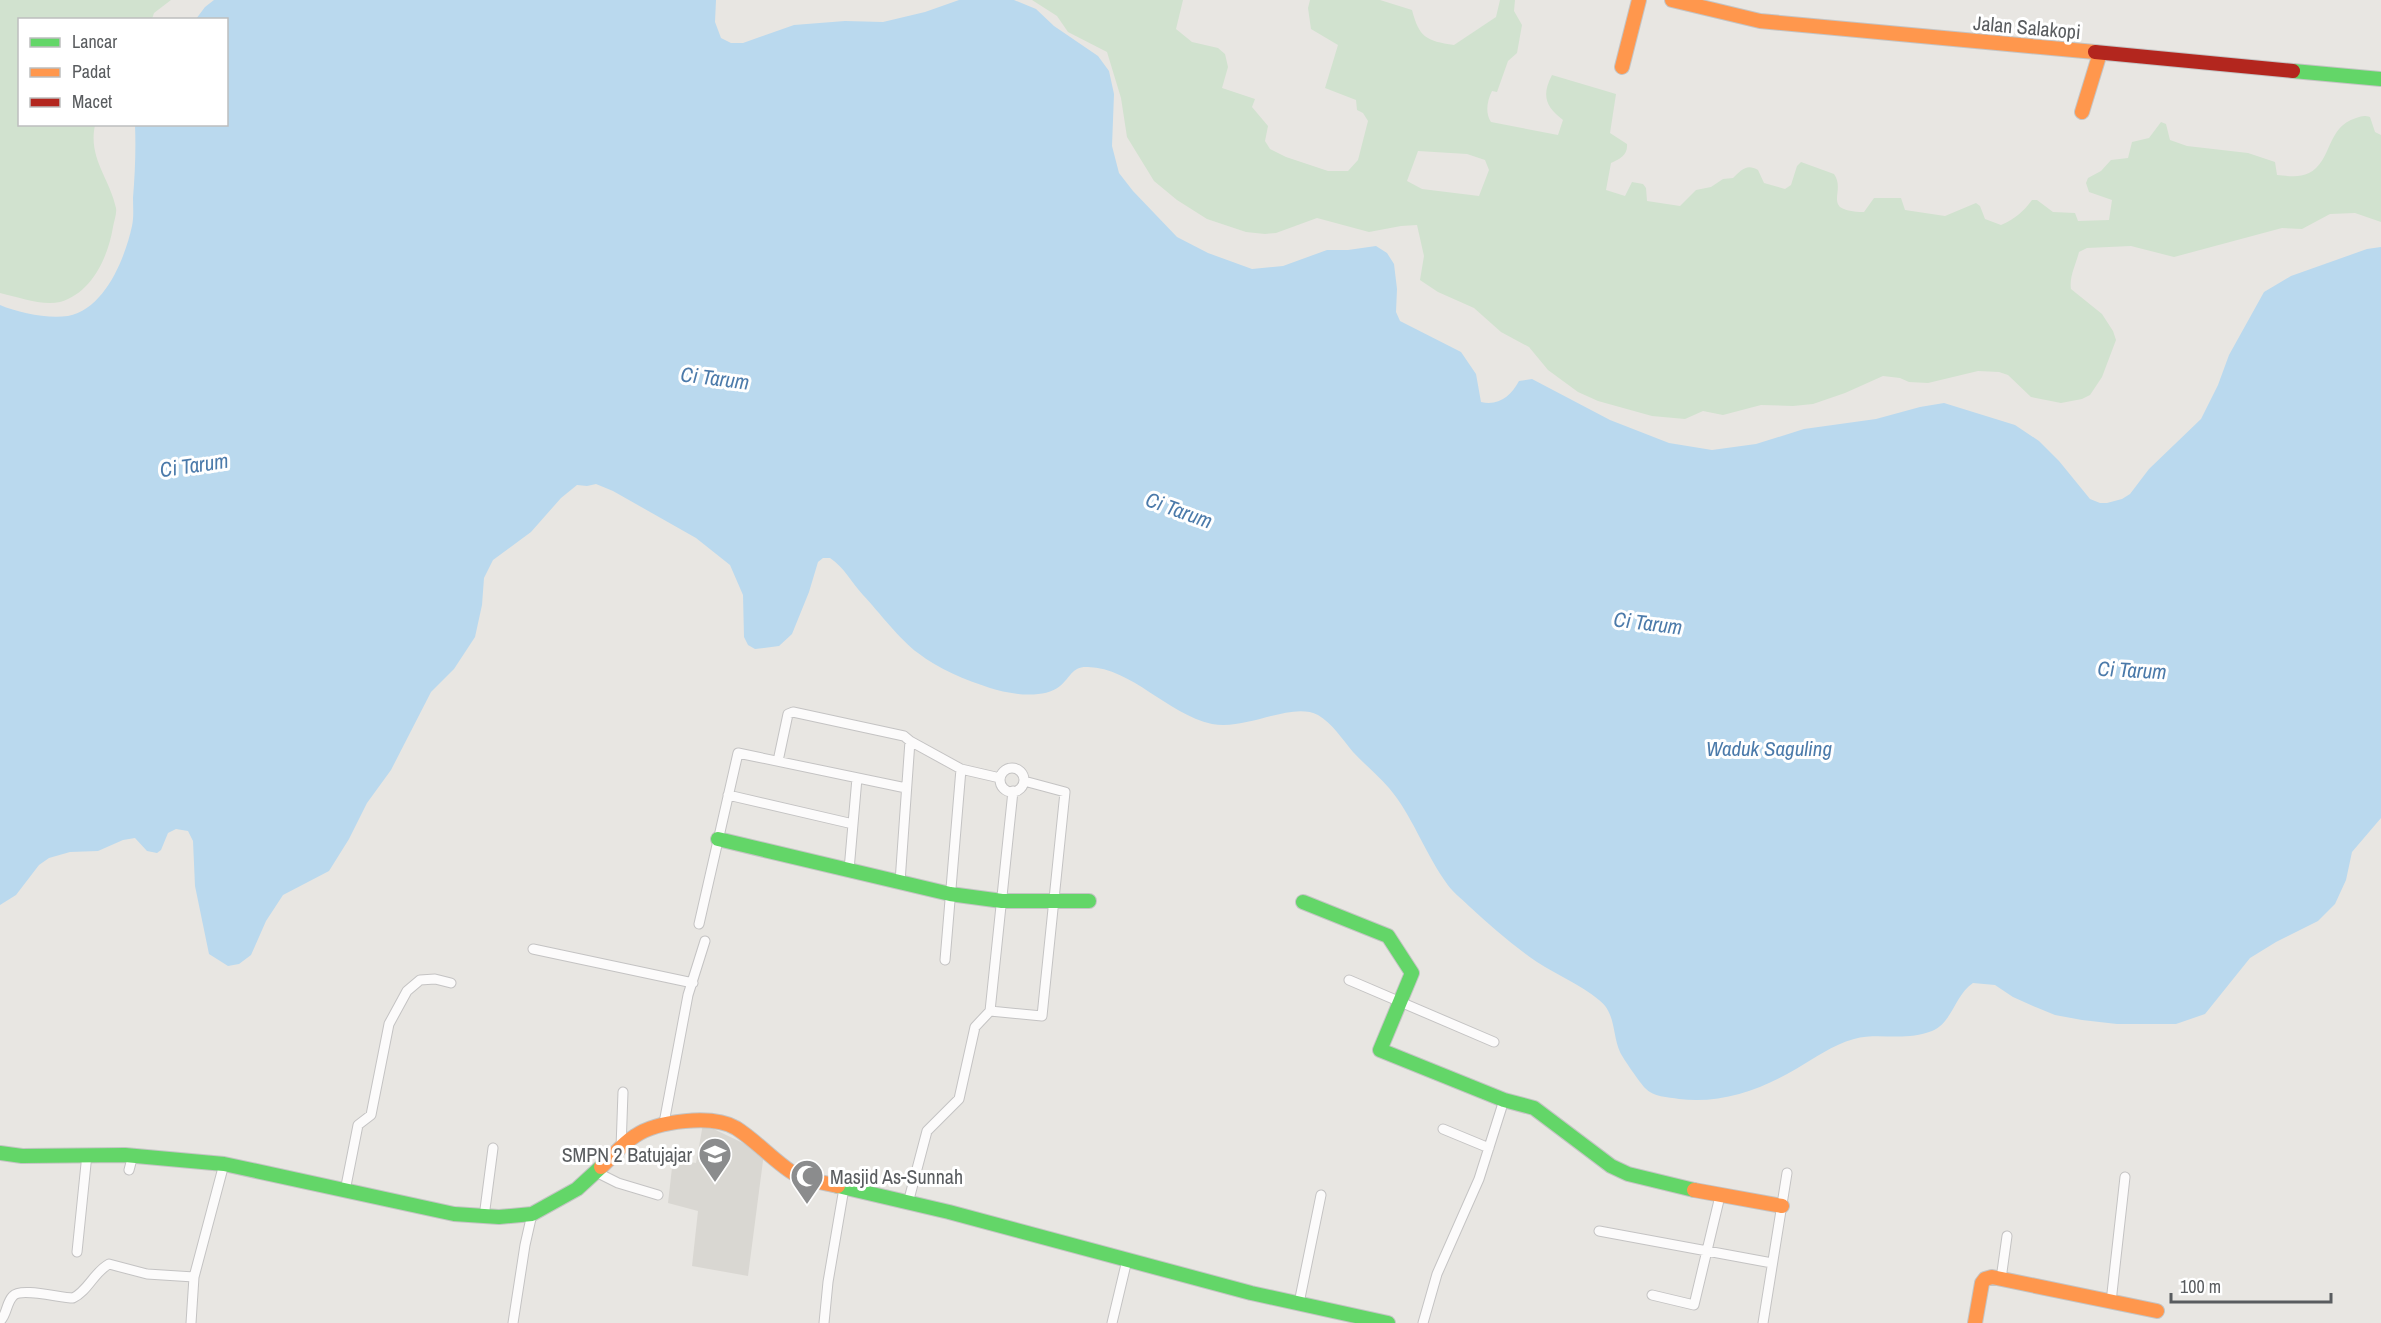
<svg xmlns="http://www.w3.org/2000/svg" width="2381" height="1323" font-family="'Archivo Narrow',sans-serif">
  <style>
    .education { fill: #d9d7d2 }
    .green { fill: #d1e2cf; fill-rule: evenodd }
    .water { fill: #bad9ee }
    .lines { fill: none; stroke-linecap: round; stroke-linejoin: round }
    .street-casing { stroke: #c4c3c3; stroke-width: 11 }
    .fast-casing { stroke: #c4c4c4; stroke-width: 16 }
    .slow-casing { stroke: #c4c4c4; stroke-width: 16 }
    .jam-casing { stroke: #c4c4c4; stroke-width: 16 }
    .street { stroke: #fcfbfb; stroke-width: 9 }
    .fast { stroke: #63d668; stroke-width: 14 }
    .slow { stroke: #ff974d; stroke-width: 14 }
    .jam { stroke: #b3261e; stroke-width: 14 }
    .labels { text-anchor: middle; dominant-baseline: central; stroke-width: 6; stroke-linejoin: round; paint-order: stroke }
    .street-label { font-size: 20px; fill: #595c5f; stroke: #fff }
    .poi-label { font-size: 20px; fill: #595c5f; stroke: #fff; text-anchor: end }
    .water-label { font-size: 21px; font-style: italic; fill: #4b7aaa; stroke: #fff }
  </style>
  <rect width="100%" height="100%" fill="#e8e6e2"/>
  <path class="education" d="M703,1124L764,1153L748,1276L692,1266L698,1211L668,1203L673,1159L696,1163Z"/>
  <path class="green" d="M0,0H171L154,13L152,19L20,20V124L95,125C88,158 109,177 116,208C117,214 114,221 113,227C108,257 92,293 60,302C42,306 18,297 0,293Z
    M1032,0H1183L1176,29L1192,42L1218,48L1225,54L1228,67L1222,88L1255,99L1252,107L1268,126L1265,141L1270,149L1286,157L1328,171H1348L1358,160L1368,121L1363,113L1357,110L1356,100L1325,88L1338,45L1311,29L1308,8L1310,0H1380L1412,10C1419,37 1426,41 1454,45L1496,17L1500,0H1515L1514,11L1522,25L1517,53L1508,61L1497,92L1492,91C1487,101 1485,113 1491,122L1558,135L1563,120C1546,107 1541,96 1552,75L1616,94L1610,133L1627,144C1628,155 1620,159 1611,163L1606,190L1625,196L1632,182L1643,184L1646,188L1647,201L1680,206L1696,190L1711,187L1723,179L1733,178C1741,170 1747,163 1758,170L1764,183L1785,189L1791,185L1797,166L1801,162L1834,174C1847,192 1819,211 1864,212L1874,198H1901L1905,210L1945,216L1976,203L1980,206L1985,219L2001,225C2015,219 2023,212 2032,200H2037L2053,212L2075,213L2078,221L2109,220L2112,200L2089,192L2086,183L2088,178L2101,171L2111,160L2128,158L2132,142L2149,138L2161,122L2166,124L2170,140L2187,146L2248,153L2275,162L2277,175C2288,176 2299,178 2309,173C2332,162 2326,127 2356,118C2362,116 2364,115 2370,117L2375,132L2381,135V222L2355,213L2330,214L2302,229L2282,228L2174,257L2131,246L2087,248L2079,252C2076,264 2069,277 2071,289L2102,314L2113,331L2116,340L2102,377L2090,395L2082,399L2061,403L2031,397L2008,375L1999,372L1978,371L1928,383L1909,382L1900,378L1883,376L1845,393L1813,404L1793,406L1761,405L1723,415L1703,411L1685,419L1652,416L1598,401L1578,392L1548,370L1529,347L1501,332L1474,308L1438,292L1420,280L1424,256L1417,225L1401,226L1369,232L1317,218L1276,233L1265,234L1246,232L1207,219L1177,200L1154,181L1127,137L1121,98L1107,52L1068,32L1057,16ZM1418,151L1467,154L1485,160L1489,170L1479,196L1422,189L1407,181Z"/>
  <path class="water" d="M214,0H716L715,22L721,38L731,43H743L794,25L845,21L883,22L925,12L959,0H1014L1036,9L1054,26L1098,56L1109,71L1114,94L1112,146L1119,173L1133,191L1177,237L1208,253L1252,269L1283,266L1327,250H1348L1376,246L1387,253L1394,264L1397,289L1396,312L1400,321L1461,352L1476,374L1481,402C1499,406 1511,396 1519,381L1532,379L1610,420L1669,443L1712,450L1756,444L1804,429L1876,419L1920,407L1944,403L2015,425L2039,441L2059,461L2090,499L2100,503H2107L2122,499L2130,494L2149,469L2201,419L2218,385L2229,355L2264,292L2291,276L2367,249L2381,247V818L2352,852L2346,880L2335,904L2318,921L2276,942L2250,958L2205,1014L2176,1024H2117L2082,1020L2055,1015L2033,1006L2013,997L1995,985L1973,983C1954,996 1953,1022 1932,1031C1904,1042 1879,1032 1854,1039C1832,1045 1815,1058 1796,1069C1760,1090 1721,1104 1679,1099C1668,1097 1653,1097 1645,1088C1641,1084 1622,1057 1620,1052C1612,1034 1616,1013 1599,1000C1581,985 1557,975 1537,962C1513,946 1491,926 1470,907C1461,898 1451,891 1445,881C1424,851 1412,815 1389,788C1378,775 1364,764 1353,752C1343,740 1332,723 1318,715C1291,701 1247,731 1212,724C1167,714 1132,668 1088,667C1072,666 1071,677 1060,686C1043,700 1009,694 990,688C966,680 938,669 918,653C900,640 879,612 863,595C852,583 844,567 830,558H823L818,562L809,592L792,634L779,646L755,649L748,645L744,637L743,595L730,565L696,538L613,491L596,484L587,486L577,485L561,498L531,532L493,560L484,578L482,605L475,637L454,669L431,692L391,770L367,803L349,839L329,871L283,895L266,921L251,955L239,964L228,966L209,954L195,886L193,841L188,831L176,829L168,833L161,850L157,853L147,851L135,838L123,840L98,851L70,852L49,858L39,865L16,895L0,905V305C19,313 47,319 68,316C105,309 125,258 132,226C134,217 133,207 133,198C135,174 136,149 135,125L226,124V20L196,19L205,7Z"/>
  <g class="lines">
    <defs>
      <path id="street" d="M778,761L788,714L793,712L904,736L910,741L961,769L1000,778
        M1000 780a12 12 0 1 1 24 0a12 12 0 1 1-24 0Z
        M728,795L853,824
        M849,870L857,778
        M900,882L910,741
        M699,924L738,753L906,788
        M533,949L693,983
        M945,960L961,769
        M1349,980L1494,1042
        M990,1011L1042,1016L1065,792L1024,781
        M664,1123L688,995L705,941
        M1443,1129L1489,1148
        M621,1148L623,1092
        M129,1170L133,1155
        M596,1172L618,1183L658,1195
        M345,1191L358,1125L371,1115L389,1024L407,991L420,980L435,979L451,983
        M908,1203L927,1131L959,1099L975,1027L990,1011L1013,791
        M484,1217L493,1148
        M1599,1231L1772,1263
        M77,1252L87,1154
        M2001,1279L2007,1236
        M1652,1295L1694,1305L1720,1196
        M2111,1302L2125,1177
        M1299,1303L1321,1195
        M0,1321C7,1315 6,1303 13,1296C21,1287 60,1298 73,1298C88,1291 94,1272 109,1264L147,1274L194,1277
        M191,1323L194,1277L224,1164
        M513,1323L525,1245L532,1214
        M824,1323L828,1282L844,1188
        M1112,1323L1127,1260
        M1423,1323L1437,1274L1479,1179L1504,1100
        M1763,1323L1787,1173"/>
      <path id="fast" d="M2293,71L2381,79
        M718,839L950,894L1002,901H1089
        M1303,902L1388,936L1412,973L1380,1050L1504,1100L1534,1108L1611,1166L1628,1174L1694,1190
        M0,1153L22,1156L125,1155L224,1164L454,1214L499,1217L532,1214L577,1189L601,1167
        M838,1186L949,1212L1251,1293L1388,1323"/>
      <path id="slow" d="M1672,0L1760,21L2095,52
        M1622,67L1639,0
        M2082,112L2100,53
        M601,1167C612,1157 622,1144 635,1136C657,1121 712,1114 736,1128C755,1140 771,1158 790,1171C803,1180 822,1182 838,1186
        M1694,1190L1782,1206
        M1975,1323L1982,1283L1985,1279L1992,1277L2157,1311"/>
      <path id="jam" d="M2095,52L2293,71"/>
    </defs>
    <use href="#street" class="street-casing"/>
    <use href="#fast" class="fast-casing"/>
    <use href="#slow" class="slow-casing"/>
    <use href="#jam" class="jam-casing"/>
    <use href="#street" class="street"/>
    <use href="#fast" class="fast"/>
    <use href="#slow" class="slow"/>
    <use href="#jam" class="jam"/>
  </g>
  <defs>
    <symbol id="school-pin" viewBox="-11 -11 22 30"><path d="M0 17L-7.5 6A9.5 9.5 0 1 1 7.5 6Z" fill="#8b8c8d" stroke="#fff"/><path d="M0-5L7-2L0 1L-7-2ZM-4 1L0 2.5L4 1V4Q0 6-4 4Z" fill="#fff"/></symbol>
    <symbol id="mosque-pin" viewBox="-11 -11 22 30"><path d="M0 17L-7.5 6A9.5 9.5 0 1 1 7.5 6Z" fill="#8b8c8d" stroke="#fff"/><path d="M3.5-4.9A6 6 0 1 0 3.5 4.9A5 5 0 1 1 3.5-4.9Z" fill="#fff"/></symbol>
  </defs>
  <g fill-rule="evenodd">
    <use href="#school-pin" x="696" y="1135" width="38" height="52"/>
    <use href="#mosque-pin" x="788" y="1157" width="38" height="52"/>
  </g>
  <g class="labels">
    <g class="street-label">
      <text transform="translate(2027 27) rotate(5)">Jalan Salakopi</text>
    </g>
    <g class="poi-label">
      <text x="692" y="1154">SMPN 2 Batujajar</text>
      <text x="830" y="1176" text-anchor="start">Masjid As-Sunnah</text>
    </g>
    <g class="water-label">
      <text transform="translate(715 378) rotate(7)">Ci Tarum</text>
      <text transform="translate(194 465) rotate(-8)">Ci Tarum</text>
      <text transform="translate(1179 510) rotate(20)">Ci Tarum</text>
      <text transform="translate(1648 623) rotate(7)">Ci Tarum</text>
      <text transform="translate(2132 670) rotate(3)">Ci Tarum</text>
      <text x="1769" y="748">Waduk Saguling</text>
    </g>
  </g>
  <rect x="18" y="18" width="210" height="108" fill="#ffffff" stroke="#bdbebf" stroke-width="1.5"/>
  <rect x="30" y="38" width="30" height="9" fill="#63d668" stroke="#bdbebf" stroke-width="1.5"/>
  <text x="72" y="48" font-size="18" fill="#595c5f">Lancar</text>
  <rect x="30" y="68" width="30" height="9" fill="#ff974d" stroke="#bdbebf" stroke-width="1.5"/>
  <text x="72" y="78" font-size="18" fill="#595c5f">Padat</text>
  <rect x="30" y="98" width="30" height="9" fill="#b3261e" stroke="#bdbebf" stroke-width="1.5"/>
  <text x="72" y="108" font-size="18" fill="#595c5f">Macet</text>
  <path d="M2171 1293v9h160v-9" fill="none" stroke="#595c5f" stroke-width="3"/>
  <text x="2180" y="1293" font-size="18" fill="#595c5f" stroke="#ffffff" stroke-width="4.5" paint-order="stroke">100 m</text>
</svg>
